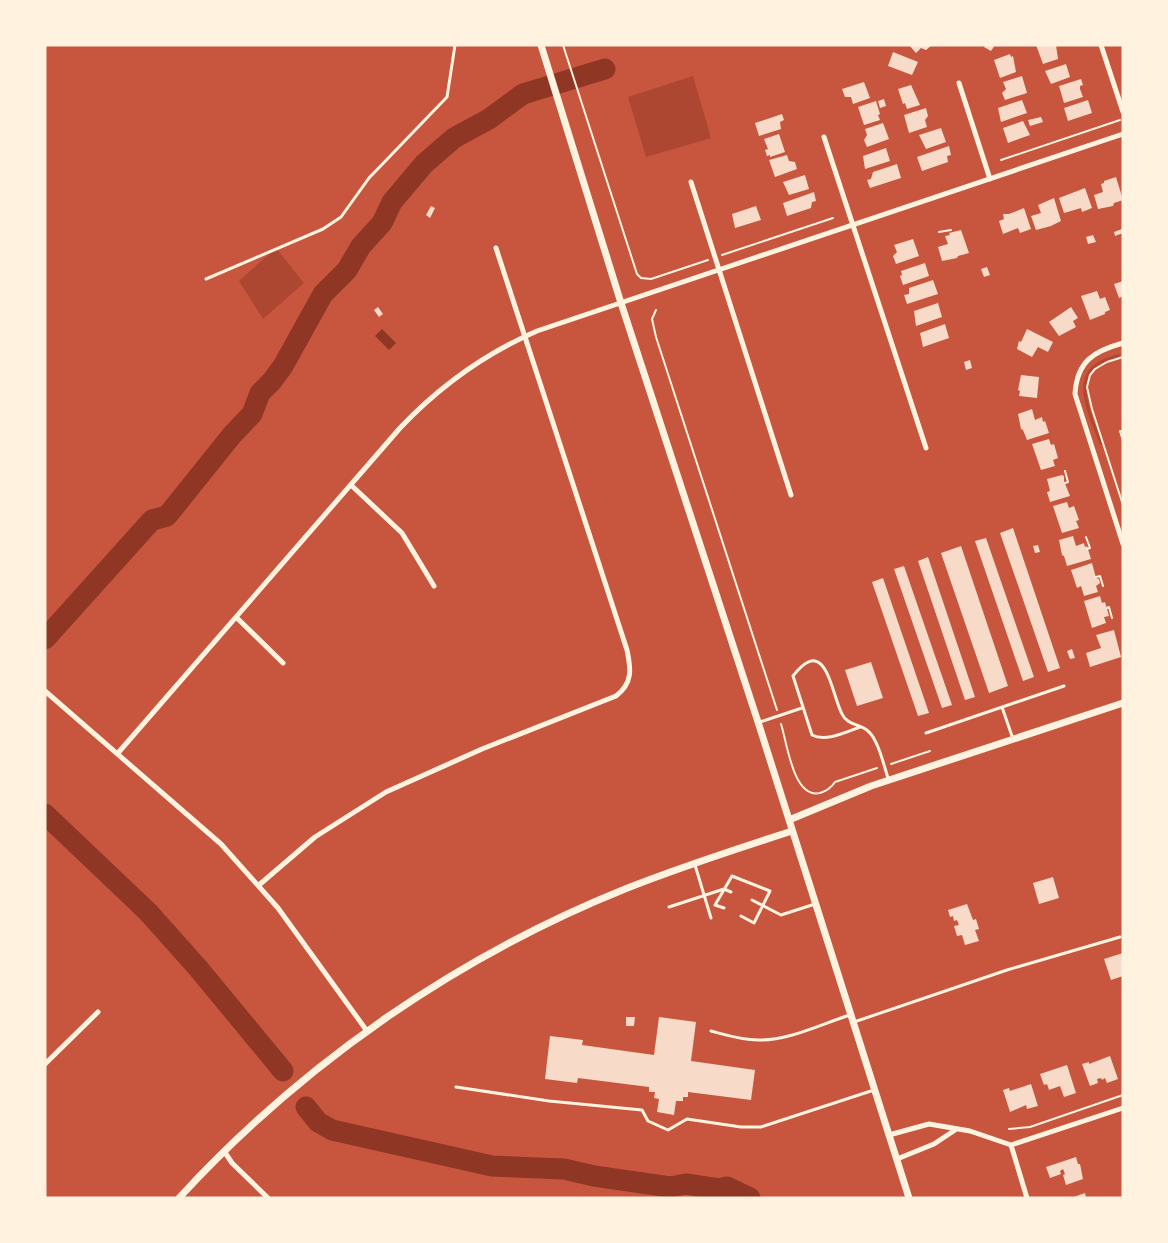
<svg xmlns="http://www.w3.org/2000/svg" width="1168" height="1243" font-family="Lora,serif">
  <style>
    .green { fill: #ae4732 }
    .water { fill: #8f3625 }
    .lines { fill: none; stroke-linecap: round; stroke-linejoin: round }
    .river { stroke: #8f3625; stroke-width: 21 }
    .building { fill: #f7dbc8 }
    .path { stroke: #fff3e0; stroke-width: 2 }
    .service { stroke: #fff3e0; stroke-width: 3 }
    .minor { stroke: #fff3e0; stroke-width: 5 }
    .tertiary { stroke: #fff3e0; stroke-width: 7 }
  </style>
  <rect width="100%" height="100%" fill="#c8553d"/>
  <path class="green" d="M693,76L711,138L646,157L628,97Z
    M276,248L304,283L263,319L239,281Z
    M1119,354L1120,356C1113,359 1104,361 1098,365C1073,383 1095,421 1102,444L1100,445C1092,421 1069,381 1097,363C1104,358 1112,356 1119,354Z"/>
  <path class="water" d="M382,329L396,343L389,350L375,336Z"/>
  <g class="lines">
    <path class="river" d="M45,639L152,520L167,516L232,435L252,414L260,393L272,381L283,366L323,294L347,270L361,246L382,223L392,202L424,164L454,138L489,119L523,94L605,69
      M45,814L148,912L198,968L283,1071
      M306,1107L318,1122L332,1130L492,1166L564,1169L594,1176L670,1187L686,1184L719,1189L727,1187L750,1198"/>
  </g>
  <path class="building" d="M909,45H932L926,50L921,48L916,53Z
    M985,45H995L991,51L984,47Z
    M1036,45H1056L1058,59L1043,64Z
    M893,52L918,62L912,75L888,66Z
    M1010,54L1011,57L1013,56L1016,72L1000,78L994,60Z
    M1066,64L1070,77L1051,84L1045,71Z
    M1022,76L1027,93L1005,100L1002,93L1006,89L1003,82Z
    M1081,79L1083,85L1080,86V89L1083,97L1064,103L1059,86Z
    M864,82L870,98L853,104L851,97H845L842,89Z
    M911,85L920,105L907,109L905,103L903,104L898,89Z
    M884,99L886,106L880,108L878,101Z
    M1022,100L1027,113L1001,122L998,108Z
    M1088,100L1092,113L1068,121L1064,108Z
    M876,101L880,114L878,115L880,120L864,125L858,107Z
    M926,108L928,116L925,120L927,127L909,133L904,115Z
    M782,114L784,120L780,122L781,129L759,136L755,123Z
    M1041,117L1043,122L1030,126L1028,120Z
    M1023,121L1030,135L1008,143L1003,128Z
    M883,123L889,139L867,147L864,140L867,135L865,129Z
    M941,128L946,142L926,149L919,135Z
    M779,134L785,152L770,157V155L767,156L765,150L768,149L764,139Z
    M949,146L951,155L947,156L948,162L922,171L917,157Z
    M886,148L890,161L865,169L863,156Z
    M787,155L789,161L795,162L797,169L775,177L769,160Z
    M897,164L901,178L870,188L867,180L871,179L873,172Z
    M805,175L809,189L789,195L783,182Z
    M1116,177L1123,200L1114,203L1113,206L1098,209L1094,195L1103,192L1101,184L1104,183V181Z
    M1085,188L1092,208L1082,212L1081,208L1064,213L1059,198Z
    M814,192L816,201L812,202L811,208L787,216L783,203Z
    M1054,198L1061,221L1051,226L1036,230L1031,216L1041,213L1038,205Z
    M431,206L435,208L430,218L426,215Z
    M756,206L761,220L735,228L732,214Z
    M1024,208L1031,229L1020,233L1018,228L1003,234L999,221L1004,219L1003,214H1009Z
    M1122,229L1123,233L1115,236L1114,232Z
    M961,230L969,253L958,256L957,258L942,261L938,247L948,244L945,236L950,235L949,233Z
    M1093,235L1096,242L1088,244L1086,237Z
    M913,239L919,256L896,264L893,256L897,252L894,245Z
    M925,263L929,276L903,285L900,276L902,275L901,271Z
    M987,267L990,275L984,277L981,269Z
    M933,280L938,294L907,304L904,295L909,294V288Z
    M1123,281V296L1119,298L1114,284Z
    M1097,291L1100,299L1105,297L1110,310L1105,312V314L1090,320L1081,296Z
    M938,303L942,317L916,326L914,311Z
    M378,307L383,314L379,317L374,310Z
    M1071,307L1078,318L1073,321L1076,327L1059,336L1049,322Z
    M945,324L949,338L923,347L920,333Z
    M1027,329L1053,342L1048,352L1038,347L1032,357L1017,349L1019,341L1021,342Z
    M970,360L972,368L966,370L964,362Z
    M1021,375L1039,377L1037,398L1019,396L1020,391L1018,390Z
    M1032,409L1035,420L1042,417L1043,422L1045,421L1049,433L1027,440L1023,430L1021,429L1018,414Z
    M1049,439L1051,445L1054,444L1058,458L1053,460L1055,466L1041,470L1032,444Z
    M1062,475L1064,476V481L1070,496L1050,502L1047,492L1050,491L1047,479Z
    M1067,502L1069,508L1074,506L1079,520L1076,521L1079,528L1062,533L1053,506Z
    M1013,528L1060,668L1048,672L1000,533Z
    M1073,536L1076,546L1084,543L1085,547L1087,546L1091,559L1067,566L1064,556L1062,555L1059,540Z
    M986,538L1034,677L1023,681L975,541Z
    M1038,545L1040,552L1035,553L1033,546Z
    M961,546L1008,686L989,693L941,553Z
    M928,557L975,697L965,700L918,561Z
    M1092,563L1096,578L1099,579L1100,583L1096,586L1098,592L1084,596L1081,586L1077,588L1071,570Z
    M904,566L952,705L942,708L894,569Z
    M883,578L929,713L918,716L872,582Z
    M1100,596L1102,603L1105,602L1109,616L1104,617L1106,623L1092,628L1084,601Z
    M1114,630L1121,657L1090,667L1086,653L1101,648L1096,635Z
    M1072,649L1075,658L1070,659L1067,651Z
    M871,662L883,698L857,706L845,670Z
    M1053,877L1059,898L1039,904L1033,883Z
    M967,904L973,920L976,919L979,929L975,930L979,941L965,945L962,935L957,936L954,926L959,925L957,920L954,921L953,916L950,917L948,910Z
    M1123,953V976L1111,980L1104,959Z
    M626,1017H635L634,1026H626Z
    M659,1017L696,1022L691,1061L755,1070L751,1100L688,1092V1097H683V1101H676L674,1115L657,1112L659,1099L654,1098L655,1092H649V1087L578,1078L577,1083L545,1079L550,1036L583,1040L582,1045L654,1055Z
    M1110,1056L1118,1079L1107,1083L1105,1078L1102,1080L1101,1078L1097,1079L1098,1083L1090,1086L1082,1064L1089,1062V1064Z
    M1067,1065L1076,1093L1064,1097L1060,1086L1049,1090L1047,1084L1044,1085L1040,1074Z
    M1031,1084L1038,1106L1027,1109L1026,1105L1010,1112L1003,1090L1009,1088L1010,1091Z
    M1076,1157L1078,1164H1080L1083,1179L1066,1185L1063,1175L1065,1174L1063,1169L1060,1171L1061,1174L1050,1178L1046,1167Z
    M1085,1193L1086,1198H1071Z"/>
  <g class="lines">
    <path class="path" d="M563,45L637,274L641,278L651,279L708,260
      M1001,160L1120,120
      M939,232L951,230
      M722,255L833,218
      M656,310L652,319L656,337L777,710
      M1123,357L1107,362L1095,369L1090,375L1087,387L1092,409L1123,505
      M1122,431H1120L1123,441
      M1065,483L1068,482L1065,471
      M1086,537L1090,548L1087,549
      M1096,577L1100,576L1103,586
      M1107,608L1109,607L1112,618
      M781,724C787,742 793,799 820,793C827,791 831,788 835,782L877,768
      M891,764L930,751
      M1009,1129L1030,1127L1123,1095"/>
    <path class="service" d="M206,279L323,229L341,217L369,178L447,97L455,45
      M1002,707L1013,739
      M760,722L802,708
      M860,727C846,732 826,742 812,735L793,676C826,633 831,693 842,714C847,725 860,724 868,731C878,739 884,766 888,778
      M926,733L1064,686
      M695,865L711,918
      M752,900L781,915L815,904
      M669,907L724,889L731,892
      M724,908L715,905L732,876L770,891L754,923L741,916
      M854,1022L1007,970L1120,937
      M711,1031C726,1035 741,1040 758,1040C788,1041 821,1024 850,1015
      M456,1087L549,1101L642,1110L648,1121L668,1130L687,1119L741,1127H761L874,1090"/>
    <path class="minor" d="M1101,45L1123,112
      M959,83L990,179
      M824,137L926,448
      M691,182L791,495
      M1123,343C1094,351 1077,361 1075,394L1123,544
      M351,485L402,533L434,586
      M236,617L283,663
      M45,691L221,844L278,908L367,1031
      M118,753L400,428C439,387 484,354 537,331L1123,134
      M259,885L315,837L386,792L482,749L616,696C633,683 631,669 627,650L496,248
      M45,1064L98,1012
      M889,1135L929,1124L970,1131L1011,1145L1123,1108
      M1011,1145L1027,1198
      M224,1151L232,1163L268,1198
      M897,1159L934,1144L955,1130"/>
    <path class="tertiary" d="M541,45L621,303L758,722L909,1198
      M789,820L871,786L1123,703
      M179,1198C302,1064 456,957 625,889C680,867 736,849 792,831"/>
  </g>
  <rect width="1168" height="1243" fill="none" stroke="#fff3e0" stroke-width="93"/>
</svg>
